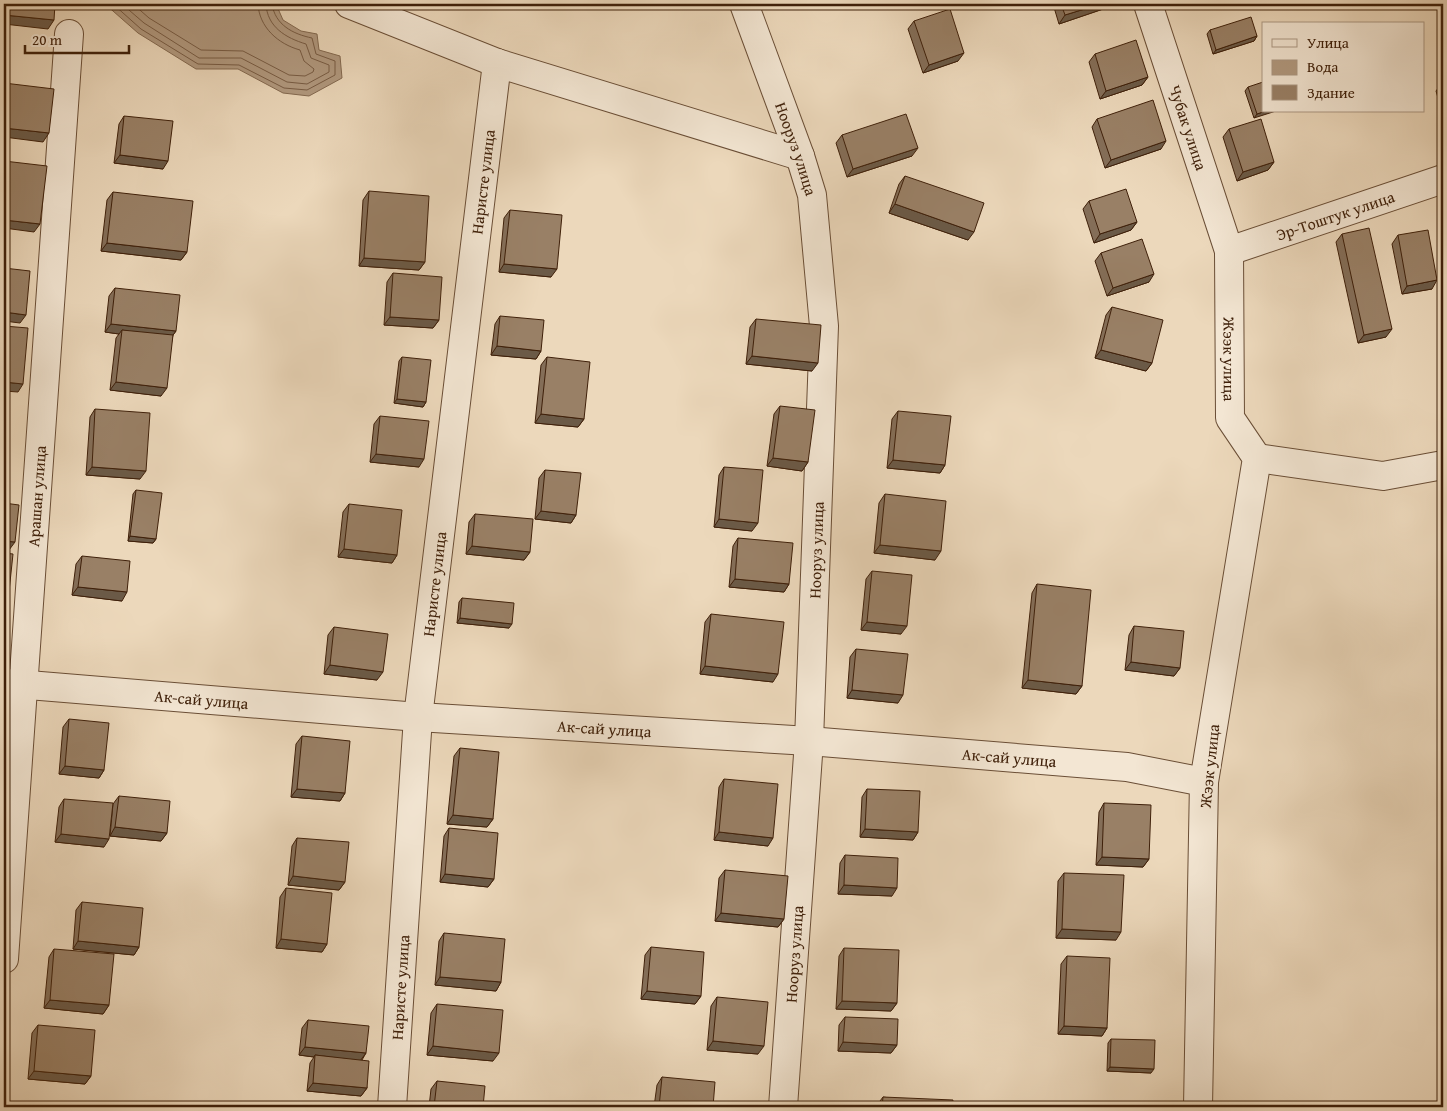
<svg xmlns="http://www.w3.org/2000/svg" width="1447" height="1111" font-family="'Gentium Book Plus',serif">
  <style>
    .water { fill: #b1997f; stroke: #836950 }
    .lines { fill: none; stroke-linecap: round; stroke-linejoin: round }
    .shore { stroke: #785c44; stroke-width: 1 }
    .minor-casing { stroke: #6a4e36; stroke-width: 30 }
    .minor { stroke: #f3e6d3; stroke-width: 28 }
    .wall { fill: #846e58; stroke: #3f200a }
    .shaded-wall { fill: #6b5a47; stroke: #3f200a }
    .building { fill: #998066; stroke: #3f200a }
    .labels { text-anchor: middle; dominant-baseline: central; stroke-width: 4; stroke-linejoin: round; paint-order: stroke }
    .street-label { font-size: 16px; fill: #3f200a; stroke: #f3e6d3 }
  </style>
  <rect width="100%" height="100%" fill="#ecd8bb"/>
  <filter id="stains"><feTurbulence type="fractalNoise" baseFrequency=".004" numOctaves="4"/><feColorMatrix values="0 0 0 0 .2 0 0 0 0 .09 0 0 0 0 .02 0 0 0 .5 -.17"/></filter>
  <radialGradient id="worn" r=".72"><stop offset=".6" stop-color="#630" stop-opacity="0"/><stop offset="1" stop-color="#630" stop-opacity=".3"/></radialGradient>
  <path class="water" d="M105,4H276L283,20L301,31L317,34L319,50L340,56L342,78L309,96L283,93L238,69H196L138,33Z"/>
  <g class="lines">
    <path class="shore" d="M113,4L141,29L198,64L239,65L284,88L307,90L335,75V61L316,54L312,38C293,34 275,25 272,4
      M122,4L144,23L199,58H241L287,82L307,84L329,72V65L311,58L306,44C286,38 267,27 266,4
      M133,4L149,18L201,50L243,51L289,75L305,76L313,72L314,69L304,61L300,50C278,44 259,27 258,4"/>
    <defs>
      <g id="minor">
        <path d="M349,4L497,63L800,156"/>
        <path id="s1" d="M744,4L800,156L812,195L824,326L809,741L783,1107"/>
        <path id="s2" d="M1148,4L1229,251L1230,418L1257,458L1204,782L1198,1107"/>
        <path id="s3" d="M1229,251L1443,179"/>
        <path d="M1257,458L1383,476L1443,465"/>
        <path id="s4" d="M4,683L418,717L809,741L1127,767L1204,782"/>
        <path id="s5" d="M4,959L69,34"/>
        <path id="s6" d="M392,1107L418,717L497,63"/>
      </g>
    </defs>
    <use href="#minor" class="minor-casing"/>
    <use href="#minor" class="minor"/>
  </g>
  <path class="wall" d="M1053,4H1114L1112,6L1059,24Z
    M914,21L958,61L923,73L908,29Z
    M1210,30L1257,36L1254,41L1213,54L1207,34Z
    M1095,54L1148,77L1142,85L1100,99L1089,62Z
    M1442,83H1443V115L1436,91Z
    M1248,87L1263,111L1254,118L1245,91Z
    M124,116L163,169L114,163L119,124Z
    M1097,119L1161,149L1105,168L1092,127Z
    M1229,129L1274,162L1268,170L1237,181L1223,137Z
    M842,135L912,156L847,177L836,143Z
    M905,176L968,240L889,213L899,184Z
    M369,191L425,262L419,270L359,266L363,200Z
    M113,192L187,252L181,260L101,251L107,200Z
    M1089,201L1137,222L1131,230L1094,243L1083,209Z
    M510,210L551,277L499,272L504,218Z
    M1342,234L1386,337L1358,343L1336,242Z
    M1398,235L1432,289L1402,294L1392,244Z
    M1101,253L1149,282L1107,296L1095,261Z
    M393,273L439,320L433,328L384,325L387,282Z
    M115,288L176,331L173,335L161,396L110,390L116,338L119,334L105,332L109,296Z
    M1112,307L1152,363L1146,371L1095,358L1106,315Z
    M500,316L541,351L536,359L491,355L495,324Z
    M756,319L812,371L746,364L750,327Z
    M402,357L426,402L423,407L394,403L399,361Z
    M547,357L584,419L578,427L535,423L541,365Z
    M780,406L808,462L802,471L767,466L774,414Z
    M95,409L140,479L86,475L90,417Z
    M898,411L945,465L940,473L887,468L892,419Z
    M380,416L419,467L370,462L374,424Z
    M724,467L752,531L714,527L719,475Z
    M545,470L576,515L571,523L535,519L539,478Z
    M136,490L156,539L153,543L128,541L133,494Z
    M885,494L935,560L874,553L879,503Z
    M349,504L397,555L392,563L338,557L343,512Z
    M475,514L530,552L524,560L466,554L469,522Z
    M738,538L789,584L784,592L729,587L733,546Z
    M82,556L122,601L72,595L76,564Z
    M872,571L901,634L861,630L866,579Z
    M1037,584L1082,686L1076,694L1022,688L1032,593Z
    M462,598L509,628L457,623L459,602Z
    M711,614L773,682L700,674L705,622Z
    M1134,626L1180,668L1174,676L1125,670L1129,635Z
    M334,627L377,680L324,674L328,635Z
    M856,649L898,703L847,698L850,657Z
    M69,719L104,770L99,778L59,774L63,727Z
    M302,736L345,793L340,801L291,797L296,744Z
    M460,748L493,819L487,827L447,824L454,756Z
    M724,779L768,846L714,840L719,787Z
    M867,789L918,832L913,840L860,837L862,797Z
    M119,796L167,833L161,841L110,836L113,804Z
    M64,799L104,847L55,842L59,807Z
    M1104,803L1149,859L1143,867L1096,865L1099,812Z
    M449,828L494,879L488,887L440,882L444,836Z
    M297,838L345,882L339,890L288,885L292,846Z
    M845,855L892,896L838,894L840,863Z
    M725,870L784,919L778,927L715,921L719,878Z
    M1064,873L1116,940L1056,938L1058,881Z
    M286,888L327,944L322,952L276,948L280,897Z
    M82,902L139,947L134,955L73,949L76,910Z
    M444,933L501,982L496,991L435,985L439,941Z
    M651,947L701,996L695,1004L641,999L645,955Z
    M844,948L897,1003L891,1011L836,1009L839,956Z
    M54,949L109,1005L103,1014L44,1008L49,957Z
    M1067,956L1107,1028L1102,1036L1058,1034L1061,964Z
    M717,997L758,1054L707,1050L711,1006Z
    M437,1004L493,1061L427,1055L431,1013Z
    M845,1017L897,1045L891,1053L838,1051L839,1025Z
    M308,1020L366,1053L362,1060L367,1088L361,1096L307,1091L310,1063L314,1057L299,1055L302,1028Z
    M38,1025L91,1076L85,1084L28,1079L32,1033Z
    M1111,1039L1151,1073L1107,1071L1108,1043Z
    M662,1077L713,1107H654L657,1085Z
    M437,1081L483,1107H429L431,1089Z
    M883,1097L952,1107H877V1105Z"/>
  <path class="shaded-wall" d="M1101,4H1114L1112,6L1059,24L1065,15Z
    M4,15L54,20L48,29L4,24Z
    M1257,36L1254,41L1213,54L1216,50Z
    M964,53L958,61L923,73L929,65Z
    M1148,77L1142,85L1100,99L1106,91Z
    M1266,111H1276L1254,118L1257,114Z
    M4,128L49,133L43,142L4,137Z
    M1166,141L1161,149L1105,168L1111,160Z
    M918,148L912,156L847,177L853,169Z
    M120,155L168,161L163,169L114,163Z
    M1274,162L1268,170L1237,181L1243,172Z
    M895,204L974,232L968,240L889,213Z
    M4,220L40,224L34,232L4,228Z
    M1137,222L1131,230L1094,243L1100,234Z
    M107,243L187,252L181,260L101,251Z
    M364,258L425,262L419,270L359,266Z
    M504,264L557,269L551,277L499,272Z
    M1154,274L1149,282L1107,296L1113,288Z
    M1437,280L1432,289L1402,294L1407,286Z
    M4,312L26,315L20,323L4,321Z
    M390,317L439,320L433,328L384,325Z
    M111,324L176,331L170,339L122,330L119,334L105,332Z
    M1392,329L1386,337L1358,343L1364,335Z
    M497,346L541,351L536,359L491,355Z
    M1101,350L1152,363L1146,371L1095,358Z
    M752,356L818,363L812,371L746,364Z
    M4,382L23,384L18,392L4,391Z
    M116,382L167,388L161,396L110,390Z
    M397,399L426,402L423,407L394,403Z
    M541,414L584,419L578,427L535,423Z
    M376,454L424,459L419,467L370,462Z
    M773,458L808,462L802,471L767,466Z
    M893,460L945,465L940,473L887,468Z
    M92,467L146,471L140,479L86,475Z
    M541,511L576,515L571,523L535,519Z
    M719,519L758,523L752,531L714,527Z
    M130,536L156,539L153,543L128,541Z
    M4,541L15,542L9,550H4Z
    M880,545L941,551L935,560L874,553Z
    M472,546L530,552L524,560L466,554Z
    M344,549L397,555L392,563L338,557Z
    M735,579L789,584L784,592L729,587Z
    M78,587L127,592L122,601L72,595Z
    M4,600L8,601L4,607Z
    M460,618L512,624L509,628L457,623Z
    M867,622L907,626L901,634L861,630Z
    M1131,662L1180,668L1174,676L1125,670Z
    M330,665L383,672L377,680L324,674Z
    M705,666L778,674L773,682L700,674Z
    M1028,680L1082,686L1076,694L1022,688Z
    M852,690L903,695L898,703L847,698Z
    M65,766L104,770L99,778L59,774Z
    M297,789L345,793L340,801L291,797Z
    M453,815L493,819L487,827L447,824Z
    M115,827L167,833L161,841L110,836Z
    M865,829L918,832L913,840L860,837Z
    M719,832L773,838L768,846L714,840Z
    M61,834L109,839L104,847L55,842Z
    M1102,857L1149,859L1143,867L1096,865Z
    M445,874L494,879L488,887L440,882Z
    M293,876L345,882L339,890L288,885Z
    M844,885L897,888L892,896L838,894Z
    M721,913L784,919L778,927L715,921Z
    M1062,929L1121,932L1116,940L1056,938Z
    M281,939L327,944L322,952L276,948Z
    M78,941L139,947L134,955L73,949Z
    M440,977L501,982L496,991L435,985Z
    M647,991L701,996L695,1004L641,999Z
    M50,1000L109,1005L103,1014L44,1008Z
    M842,1001L897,1003L891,1011L836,1009Z
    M1064,1026L1107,1028L1102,1036L1058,1034Z
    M713,1041L764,1046L758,1054L707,1050Z
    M843,1042L897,1045L891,1053L838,1051Z
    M433,1046L499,1053L493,1061L427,1055Z
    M305,1047L366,1053L360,1061L315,1055L314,1057L299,1055Z
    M1110,1067L1154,1069L1151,1073L1107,1071Z
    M34,1071L91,1076L85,1084L28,1079Z
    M313,1083L367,1088L361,1096L307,1091Z"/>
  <path class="building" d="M4,4H55L54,20L4,15Z
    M1061,4H1101L1065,15Z
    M950,9L964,53L929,65L914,21Z
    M1251,17L1257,36L1216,50L1210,30Z
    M1136,40L1148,77L1106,91L1095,54Z
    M1263,82V111H1266L1257,114L1248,87Z
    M4,83L54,89L49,133L4,128Z
    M1153,100L1166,141L1111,160L1097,119Z
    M906,114L918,148L853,169L842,135Z
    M124,116L173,121L168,161L120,155Z
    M1261,119L1274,162L1243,172L1229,129Z
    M4,161L47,166L40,224L4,220Z
    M905,176L984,203L974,232L895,204Z
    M1126,189L1137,222L1100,234L1089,201Z
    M369,191L429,196L425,262L364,258Z
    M113,192L193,201L187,252L107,243Z
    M510,210L562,215L557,269L504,264Z
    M1369,228L1392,329L1364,335L1342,234Z
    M1428,230L1437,280L1407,286L1398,235Z
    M1142,239L1154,274L1113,288L1101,253Z
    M4,268L30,271L26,315L4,312Z
    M393,273L442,277L439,320L390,317Z
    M115,288L180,295L176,331L111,324Z
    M1112,307L1163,320L1152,363L1101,350Z
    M500,316L544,320L541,351L497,346Z
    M756,319L821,325L818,363L752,356Z
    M4,326L28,328L23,384L4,382Z
    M122,330L173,335L167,388L116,382Z
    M402,357L431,360L426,402L397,399Z
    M547,357L590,362L584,419L541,414Z
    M780,406L815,410L808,462L773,458Z
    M95,409L150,413L146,471L92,467Z
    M898,411L951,416L945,465L893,460Z
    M380,416L429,421L424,459L376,454Z
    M724,467L763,470L758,523L719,519Z
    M545,470L581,473L576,515L541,511Z
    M136,490L162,493L156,539L130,536Z
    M885,494L946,501L941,551L880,545Z
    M4,503L19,505L15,542L4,541Z
    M349,504L402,510L397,555L344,549Z
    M475,514L533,519L530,552L472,546Z
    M738,538L793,543L789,584L735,579Z
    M4,553L13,554L8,601L4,600Z
    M82,556L130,561L127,592L78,587Z
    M872,571L912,575L907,626L867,622Z
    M1037,584L1091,590L1082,686L1028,680Z
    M462,598L514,603L512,624L460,618Z
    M711,614L784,622L778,674L705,666Z
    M1134,626L1184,631L1180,668L1131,662Z
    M334,627L388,634L383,672L330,665Z
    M856,649L908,654L903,695L852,690Z
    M69,719L109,723L104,770L65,766Z
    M302,736L350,741L345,793L297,789Z
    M460,748L499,752L493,819L453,815Z
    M724,779L778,784L773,838L719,832Z
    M867,789L920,791L918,832L865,829Z
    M119,796L170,801L167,833L115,827Z
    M64,799L113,803L109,839L61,834Z
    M1104,803L1151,805L1149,859L1102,857Z
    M449,828L498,833L494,879L445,874Z
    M297,838L349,842L345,882L293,876Z
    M845,855L898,858L897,888L844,885Z
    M725,870L788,876L784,919L721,913Z
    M1064,873L1124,875L1121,932L1062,929Z
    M286,888L332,893L327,944L281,939Z
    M82,902L143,908L139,947L78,941Z
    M444,933L505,939L501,982L440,977Z
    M651,947L704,952L701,996L647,991Z
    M844,948L899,950L897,1003L842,1001Z
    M54,949L114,954L109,1005L50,1000Z
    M1067,956L1110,958L1107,1028L1064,1026Z
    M717,997L768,1002L764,1046L713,1041Z
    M437,1004L503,1010L499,1053L433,1046Z
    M845,1017L898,1019L897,1045L843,1042Z
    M308,1020L369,1026L366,1053L305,1047Z
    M38,1025L95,1030L91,1076L34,1071Z
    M1111,1039L1155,1040L1154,1069L1110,1067Z
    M315,1055L369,1061L367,1088L313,1083Z
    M662,1077L715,1082L713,1107H659Z
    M437,1081L485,1086L483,1107H434Z
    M883,1097L953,1100L952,1107H882Z"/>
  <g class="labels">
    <g class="street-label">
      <text stroke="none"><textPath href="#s2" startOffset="130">Чубак улица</textPath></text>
      <text stroke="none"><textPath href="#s1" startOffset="154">Нооруз улица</textPath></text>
      <text stroke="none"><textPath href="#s6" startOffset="930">Наристе улица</textPath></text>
      <text stroke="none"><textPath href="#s3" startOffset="112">Эр-Тоштук улица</textPath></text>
      <text stroke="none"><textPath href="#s2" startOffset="368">Жээк улица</textPath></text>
      <text stroke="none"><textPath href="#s5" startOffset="464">Арашан улица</textPath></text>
      <text transform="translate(816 550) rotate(-88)">Нооруз улица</text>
      <text stroke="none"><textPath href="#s6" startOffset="525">Наристе улица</textPath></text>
      <text stroke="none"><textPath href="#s4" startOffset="198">Ак-сай улица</textPath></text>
      <text stroke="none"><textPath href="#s4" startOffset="602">Ак-сай улица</textPath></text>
      <text stroke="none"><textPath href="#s4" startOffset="1008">Ак-сай улица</textPath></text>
      <text transform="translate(1209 766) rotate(-84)">Жээк улица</text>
      <text transform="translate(794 954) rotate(-86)">Нооруз улица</text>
      <text stroke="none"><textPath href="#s6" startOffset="120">Наристе улица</textPath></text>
    </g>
  </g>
  <rect width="1447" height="1111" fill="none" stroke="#ecd8bb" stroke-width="20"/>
  <rect x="5" y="5" width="1437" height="1101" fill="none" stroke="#3f200a" stroke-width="2.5"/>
  <rect x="10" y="10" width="1427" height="1091" fill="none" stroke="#3f200a"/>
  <rect x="1262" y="22" width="162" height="90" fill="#f3e6d3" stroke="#ab9783"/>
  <rect x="1272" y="39" width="25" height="8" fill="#f3e6d3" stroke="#ab9783"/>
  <text x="1307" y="48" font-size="15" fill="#3f200a">Улица</text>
  <rect x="1272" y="60" width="25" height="15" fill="#b1997f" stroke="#ab9783"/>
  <text x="1307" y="72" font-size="15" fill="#3f200a">Вода</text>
  <rect x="1272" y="85" width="25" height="15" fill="#998066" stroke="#ab9783"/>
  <text x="1307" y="98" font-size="15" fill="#3f200a">Здание</text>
  <path d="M25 45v8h104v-8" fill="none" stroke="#3f200a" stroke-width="2.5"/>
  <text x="32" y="45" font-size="15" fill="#3f200a" stroke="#f3e6d3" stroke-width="4" paint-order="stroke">20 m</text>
  <rect width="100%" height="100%" filter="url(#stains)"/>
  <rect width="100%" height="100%" fill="url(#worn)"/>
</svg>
